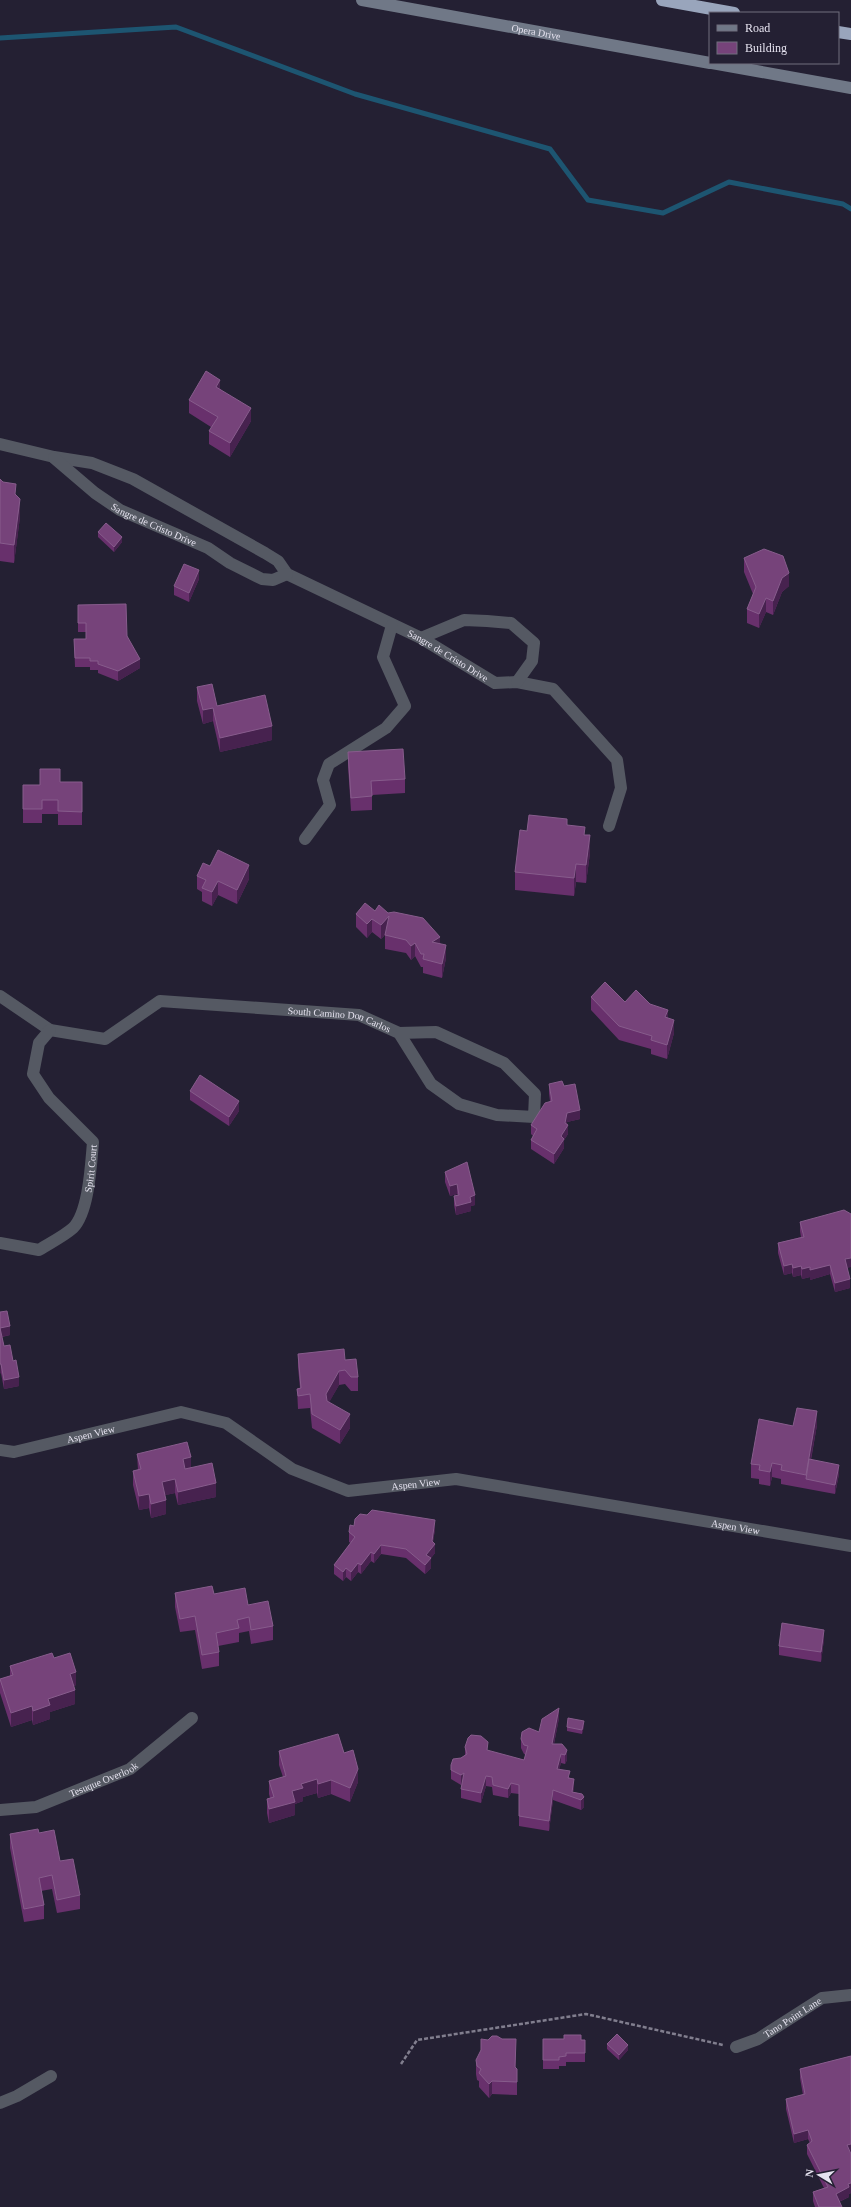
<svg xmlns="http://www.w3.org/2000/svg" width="851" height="2207" font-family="Georgia,serif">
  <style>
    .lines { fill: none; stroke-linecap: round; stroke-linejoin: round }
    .stream { stroke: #1d5571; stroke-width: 5 }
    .path { stroke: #817e8e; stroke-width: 2.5; stroke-dasharray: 4 2; stroke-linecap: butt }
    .street { stroke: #555963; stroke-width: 12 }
    .secondary { stroke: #707887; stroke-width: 12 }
    .highway { stroke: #99a5bc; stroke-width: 12 }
    .wall { fill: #68306c }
    .shaded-wall { fill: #47224f }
    .building { fill: #76437a; stroke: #875c8c }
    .labels { text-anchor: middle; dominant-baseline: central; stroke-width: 3; stroke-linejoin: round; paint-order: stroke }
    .street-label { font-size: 10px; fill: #e5e2ef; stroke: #242033 }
  </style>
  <rect width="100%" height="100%" fill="#242033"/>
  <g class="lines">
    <path class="stream" d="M0,38L176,27L355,94L550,149L588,200L663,213L729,182L843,204L851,209"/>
    <path class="path" d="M401,2064L417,2040L586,2014L723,2045"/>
    <g class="street">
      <path id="s1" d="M0,444L54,457L92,463L133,479L265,553L278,561L287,574L421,638L495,683L517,682L553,689L617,760L621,788L609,826"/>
      <path id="s2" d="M54,458L95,493L120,510L208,548L230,563L262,579L273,580L287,574"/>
      <path d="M421,638L464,620L487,621L511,623L534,643L532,661L517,682"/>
      <path d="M305,839L330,805L323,780L329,764L386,728L405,706L383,657L392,625"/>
      <path id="s3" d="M0,996L50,1030L105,1039L160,1001L359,1015L399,1033L436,1032L504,1063L535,1094L534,1117L497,1115L459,1104L431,1084L399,1033"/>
      <path id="s4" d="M0,1243L39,1250C50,1243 64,1236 73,1228C89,1212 91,1164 93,1142L49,1098L33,1074L39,1043L50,1030"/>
      <path id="s5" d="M0,1450L14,1452L181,1412L226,1423L292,1469L348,1491L456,1479L851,1546"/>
      <path id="s6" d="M0,1810L36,1807L130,1769L192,1718"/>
      <path id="s7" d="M736,2047L758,2039L822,1998L851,1995"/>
      <path d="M0,2103L17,2096L51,2076"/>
    </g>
    <g class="secondary">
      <path id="s8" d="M362,0L710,63"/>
      <path d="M712,63L851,88"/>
    </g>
    <path class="highway" d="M662,0L734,13
      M838,32L851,34"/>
  </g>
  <path class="wall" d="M220,389L251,421L230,457L209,444V431L211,427L189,413V400Z
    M0,479L16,495L20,517L14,563L0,561Z
    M98,532L122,542L114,552L98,537Z
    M744,558L789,586L782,592L773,615L766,612L759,628L747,623V609L753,594L744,572Z
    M199,579L189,602L174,595V586Z
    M78,605L127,636L140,668L118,681L98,673V670H90V667H75L74,639H86V632H78Z
    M197,687L217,706L272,740L220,752L213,721L203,724L197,701Z
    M348,752L405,779V793L372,795V810L351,811L348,766Z
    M60,782H82V825H58V814H42V823H23V785H40Z
    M567,825L585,835L590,853L586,883L576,882L574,896L515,890V872L527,831Z
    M210,866L249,879L237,904L218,895L212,906L202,901V892L197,889V876Z
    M375,911L388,913L440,943L446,958L442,978L423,973V967H421L415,956L411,960L406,953L385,949V935L381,939L372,932L367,938L356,927V914Z
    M591,997L625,1002L650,1004L668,1018L674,1033L667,1059L651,1054V1049L619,1040L591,1010Z
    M549,1084L564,1086L580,1119L567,1122L568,1134L564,1140V1148L554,1164L531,1149V1140L533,1136L531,1134V1125L550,1101L549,1093Z
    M190,1091L239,1111L229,1126L190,1100Z
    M445,1172L475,1205L471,1206V1211L456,1215L454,1205V1196L458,1195L457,1194L450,1196L445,1182Z
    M800,1222L847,1268L850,1288L835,1292L830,1274L810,1280V1277L802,1279L801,1275L793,1277L792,1273L784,1275L778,1253V1243L801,1237L800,1231Z
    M0,1312L10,1335L2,1337L4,1346L13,1361L19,1386L4,1389L1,1373Z
    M298,1354L345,1360L358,1377V1391H351L345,1384L339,1385L329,1402L350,1428L340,1444L312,1428L310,1408L298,1409L297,1389L300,1388L298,1367Z
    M817,1425L811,1460L839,1474L835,1494L781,1484V1479L772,1477L770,1486L759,1484V1479L751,1478V1464L793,1426Z
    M137,1454L191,1468L216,1497L178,1505L175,1493L165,1495L166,1514L151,1518L149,1508L139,1510L133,1485V1471L138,1470Z
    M354,1526L435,1529L433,1542L435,1553L431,1558V1568L425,1574L406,1558L381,1554L374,1563L371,1561L361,1574L358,1572L351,1581L346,1577L343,1581L334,1574V1565L351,1543L349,1542V1532Z
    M175,1593L214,1594L248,1605L273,1626V1640L251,1644L249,1631L239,1633V1642L218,1646L219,1652V1666L202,1669L195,1630L180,1632L175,1607Z
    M824,1639L821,1662L779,1655V1646Z
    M54,1658L76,1685L74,1686L75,1704L50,1712V1719L33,1725L32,1720L11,1727L0,1693V1679L10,1676V1666Z
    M559,1718L554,1744H562L567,1760L565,1764L561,1763L559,1769L570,1778L574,1788L573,1792L582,1794L584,1807L581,1810L553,1800L549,1831L519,1826V1794L511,1793L508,1798L493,1795L492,1787L486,1786L481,1803L461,1798V1789L462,1784L461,1785L451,1779V1765L465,1755V1747L488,1751L524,1760L526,1755L524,1754L521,1748V1739L539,1732Z
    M584,1726L582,1734L567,1731V1727Z
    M279,1751L344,1753L358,1782L350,1802L331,1794L318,1798L317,1793L303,1797V1801L295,1804V1815L269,1823L267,1813V1799L270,1798L269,1794V1781L283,1777L279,1765Z
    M39,1833L60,1861L80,1895V1909L57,1913L52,1889L41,1891L44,1905V1919L24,1922L10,1848V1834Z
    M543,2039L585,2040V2062H566V2066H559V2069H543Z
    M607,2044L628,2050L619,2060L607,2049Z
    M516,2053L515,2068L517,2069V2095L492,2094L489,2098L479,2087V2081L477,2080L476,2074V2060Z
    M851,2056V2153H850L851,2154V2193L849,2194V2197L839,2202L842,2207H815L813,2201V2192L824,2188L807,2154V2145L810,2143L808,2139L794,2143L786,2109V2099L803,2095L800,2078V2069Z"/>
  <path class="shaded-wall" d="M220,380V394L216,387Z
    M251,408V421L230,457V443Z
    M20,499V517L14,563V545Z
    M122,537V542L114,552V547Z
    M199,570V579L189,602V593Z
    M789,573V586L782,592L773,615V601L782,578Z
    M766,598V612L759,628V614Z
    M140,659V668L118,681V671Z
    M213,708V721L203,724V710Z
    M272,726V740L220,752V738Z
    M590,835V853L586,883V865Z
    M576,864V882L574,896V878Z
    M249,865V879L237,904V890Z
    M218,881V895L212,906V892Z
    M389,916V930L381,939V925Z
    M372,919V932L367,938V924Z
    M440,937V951L432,942Z
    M415,943V956L411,960V946Z
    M446,945V958L442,978V964Z
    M668,1010V1023L665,1017Z
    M674,1020V1033L667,1059V1045Z
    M239,1101V1111L229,1126V1117Z
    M580,1110V1119L567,1122L565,1129L568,1125V1134L564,1140V1148L554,1164V1154L561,1136L565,1123L567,1113Z
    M457,1184V1194L450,1196V1186Z
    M475,1195V1205L471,1206V1211L456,1215V1206L470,1197Z
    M851,1258V1267L845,1269V1259Z
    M792,1264V1273L784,1275V1266Z
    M830,1265V1274L810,1280V1270Z
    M801,1266V1275L793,1277V1268Z
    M810,1267V1277L802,1279V1269Z
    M850,1279V1288L835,1292V1283Z
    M10,1326V1335L0,1337V1328Z
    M0,1364H1V1373L0,1374Z
    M339,1371V1385L326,1408V1394Z
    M19,1377V1386L4,1389V1380Z
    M817,1411V1425L807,1479H806V1475Z
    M350,1414V1428L340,1444V1430Z
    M191,1457V1471L183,1473V1459Z
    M772,1463V1477L770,1486V1472Z
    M839,1465V1474L835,1494V1485Z
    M175,1479V1493L162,1496V1482Z
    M216,1483V1497L178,1505V1492Z
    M149,1494V1508L139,1510V1496Z
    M166,1500V1514L151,1518V1504Z
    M435,1520V1529L432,1547L435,1544V1553L431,1558V1568L425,1574L426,1555L432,1541Z
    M381,1545V1554L374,1563V1554Z
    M371,1552V1561L361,1574V1565Z
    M358,1563V1572L351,1581V1572Z
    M346,1568V1577L343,1581V1572Z
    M824,1630V1639L821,1662V1652Z
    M76,1672V1685L70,1687V1674Z
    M75,1690V1704L50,1712V1719L33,1725V1711L48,1699Z
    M32,1706V1720L11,1727V1713Z
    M559,1708V1718L552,1753V1744Z
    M584,1721V1726L582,1734V1730Z
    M567,1750V1760L565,1764V1755Z
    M561,1754V1763L557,1778V1769Z
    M358,1769V1782L350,1802V1788Z
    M464,1773V1782L461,1785V1775Z
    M486,1776V1786L481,1803V1793Z
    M317,1779V1793L303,1797V1801L295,1804V1815L269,1823V1809L301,1784Z
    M574,1779V1788L572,1797V1792Z
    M331,1780V1794L318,1798V1784Z
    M511,1783V1793L508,1798V1789Z
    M553,1790V1800L549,1831V1821Z
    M584,1797V1807L581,1810V1800Z
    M516,2039V2053L515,2081V2067Z
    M628,2045V2050L619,2060V2055Z
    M492,2081V2094L489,2098V2084Z
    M808,2130V2139L794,2143V2134Z
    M851,2144V2153L847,2154V2145Z
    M851,2183V2193L849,2194V2197L836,2203V2194L848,2184Z"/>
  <path class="building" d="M206,371L220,380L216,387L251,408L230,443L209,431L218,417L189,400Z
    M0,479L3,482L16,484L15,494L20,499L14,545L0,543Z
    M106,523L122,537L114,547L98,532Z
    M764,549L783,556L789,573L782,578L773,601L766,598L759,614L747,609L756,587L744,558Z
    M184,564L199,570L189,593L174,586Z
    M126,604L127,636L140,659L118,671L98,664V661H90V658H75L74,639H86V623H78V605Z
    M212,684L217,706L265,695L272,726L220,738L213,708L203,710L197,687Z
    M403,749L405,779L371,781L372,796L351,798L348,752Z
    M40,769H60V782H82V812L58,811V800H42V809H23V785H40Z
    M529,815L567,819V825L585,827L584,835H590L586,865L576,864L574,878L515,872L520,830L527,831Z
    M218,850L249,865L237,890L218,881L212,892L202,888L206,880L197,876L203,863L210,866Z
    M365,903L375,911L379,905L388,913L394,912L423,918L440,937L432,942L446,945L442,964L423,959L424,954H421L415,943L411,946L406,940L385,935L389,916L381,925L372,919L367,924L356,914Z
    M605,982L625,1002L636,990L650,1004L668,1010L665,1017L674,1020L667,1045L651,1040L652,1036L619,1026L591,997Z
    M200,1075L239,1101L229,1117L190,1091Z
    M562,1081L564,1086L575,1084L580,1110L567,1113L565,1123L568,1125L561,1136L564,1139L554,1154L531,1140L537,1129L531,1125L545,1103L552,1101L549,1084Z
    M467,1162L475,1195L470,1197L471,1202L456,1206L454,1196L459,1195L457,1184L450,1186L445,1172Z
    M844,1210L851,1214V1258L845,1259L850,1279L835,1283L830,1265L810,1270V1267L802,1269L801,1266L793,1268L792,1264L784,1266L778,1243L804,1237L800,1222Z
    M7,1311L10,1326L0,1328L4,1346L10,1345L13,1361L16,1360L19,1377L4,1380L1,1364H0V1312Z
    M344,1349L345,1360L356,1359L358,1377H351L345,1370L339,1371L326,1394L327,1401L350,1414L340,1430L312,1414L310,1394L298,1396L297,1389L301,1388L298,1354Z
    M797,1408L817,1411L806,1475L781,1470L782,1465L772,1463L770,1472L759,1470L760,1465L751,1464L759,1419L793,1426Z
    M187,1442L191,1457L183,1459L185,1469L212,1463L216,1483L178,1492L175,1479L162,1482L166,1500L151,1504L149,1494L139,1496L133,1471L141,1469L137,1454Z
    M809,1459L839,1465L835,1485L806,1479Z
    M372,1510L435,1520L432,1541L435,1544L426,1555L431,1558L425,1565L406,1549L381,1545L374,1554L371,1552L361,1565L358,1563L351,1572L346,1568L343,1572L334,1565L355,1537L349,1532L350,1525L354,1526L355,1519L360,1514L367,1515Z
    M212,1586L214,1594L245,1588L248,1605L268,1601L273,1626L251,1630L249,1617L237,1620L239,1628L216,1633L219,1652L202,1655L195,1616L180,1619L175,1593Z
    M782,1623L824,1630L821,1652L779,1646Z
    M52,1653L54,1658L70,1653L76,1672L70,1674L75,1690L48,1699L50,1705L33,1711L32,1706L11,1713L0,1679L13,1675L10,1666Z
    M559,1708L552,1744H562L567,1750L565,1755L561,1754L557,1769L570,1771L568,1778L574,1779L572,1792L582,1794L584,1797L581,1800L553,1790L549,1821L519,1816V1785L511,1783L508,1789L493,1785L492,1777L486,1776L481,1793L461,1789L464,1773L461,1775L451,1770V1765L453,1759L461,1758L467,1754L465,1747L468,1738L471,1735L481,1736L488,1742L487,1750L524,1760L528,1746L524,1745L521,1739L522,1732L529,1728L539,1732L542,1719Z
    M568,1718L584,1721L582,1730L567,1727Z
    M338,1734L344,1753L353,1750L358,1769L350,1788L331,1780L318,1784L317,1779L301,1784L303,1788L292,1791L295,1802L269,1809L267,1799L274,1797L269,1781L286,1776L279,1751Z
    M38,1829L39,1833L54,1830L60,1861L73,1859L80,1895L57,1900L52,1875L39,1878L44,1905L24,1909L10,1834Z
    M617,2034L628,2045L619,2055L607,2044Z
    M564,2035H581V2040H585V2053H566V2056L559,2057V2060H543V2039H564Z
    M492,2036H497L502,2039H516L515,2067L517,2069V2082L492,2081L489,2084L479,2073L481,2069L477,2066L476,2060L481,2050V2039L488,2040Z
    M851,2056V2144L847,2145L851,2154V2183L848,2184L849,2187L836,2194L842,2207H819L813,2192L828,2187L807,2145L812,2141L808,2130L794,2134L786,2099L805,2094L800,2069Z"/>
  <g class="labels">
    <g class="street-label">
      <text stroke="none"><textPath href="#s8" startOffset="177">Opera Drive</textPath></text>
      <text stroke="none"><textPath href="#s2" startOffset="121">Sangre de Cristo Drive</textPath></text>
      <text stroke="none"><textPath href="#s1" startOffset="501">Sangre de Cristo Drive</textPath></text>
      <text stroke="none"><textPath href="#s3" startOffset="364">South Camino Don Carlos</textPath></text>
      <text stroke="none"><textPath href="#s4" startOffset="143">Spirit Court</textPath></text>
      <text stroke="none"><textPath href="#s5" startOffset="93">Aspen View</textPath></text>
      <text stroke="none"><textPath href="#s5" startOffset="441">Aspen View</textPath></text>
      <text stroke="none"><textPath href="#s5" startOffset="765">Aspen View</textPath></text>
      <text stroke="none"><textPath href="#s6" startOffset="109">Tesuque Overlook</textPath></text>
      <text stroke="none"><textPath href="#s7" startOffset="64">Tano Point Lane</textPath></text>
    </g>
  </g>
  <rect x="709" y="12" width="130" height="52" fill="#242033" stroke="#716e7e"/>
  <rect x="717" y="25" width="20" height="6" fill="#707887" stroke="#716e7e"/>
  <text x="745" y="32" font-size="12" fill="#e5e2ef">Road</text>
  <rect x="717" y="42" width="20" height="12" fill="#76437a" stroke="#716e7e"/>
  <text x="745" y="52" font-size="12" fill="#e5e2ef">Building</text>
  <g transform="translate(819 2175) rotate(280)" stroke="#242033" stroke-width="3" paint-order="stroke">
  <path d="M0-3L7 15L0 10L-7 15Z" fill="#e5e2ef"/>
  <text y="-6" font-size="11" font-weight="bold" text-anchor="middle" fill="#e5e2ef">N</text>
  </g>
</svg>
